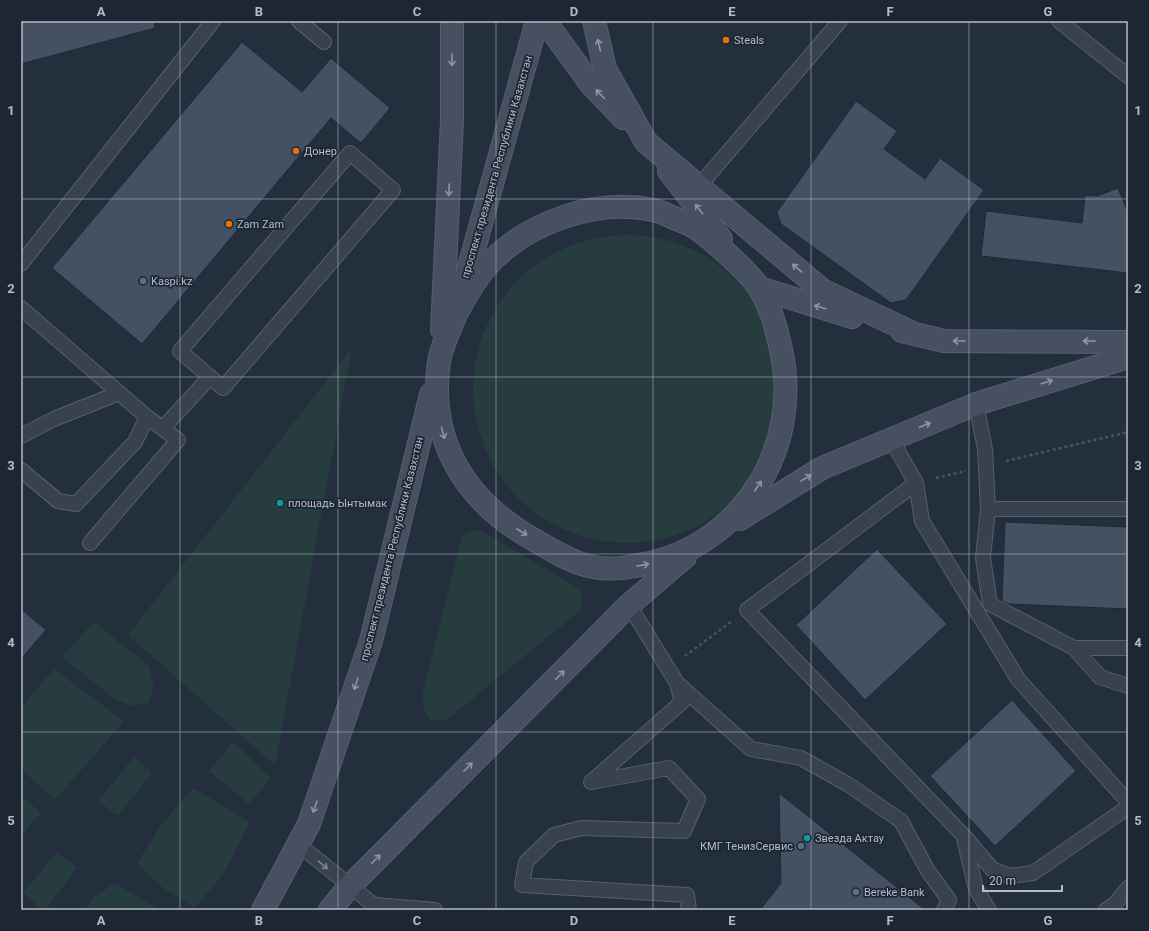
<svg xmlns="http://www.w3.org/2000/svg" width="1149" height="931" font-family="Roboto,sans-serif">
  <style>
    .green { fill: #263c3f }
    .building { fill: #455162; stroke: #1f2835 }
    .lines { fill: none; stroke-linecap: round; stroke-linejoin: round }
    .lane-casing { stroke: #565f6c; stroke-width: 16 }
    .secondary-casing { stroke: #565f6c; stroke-width: 24 }
    .path { stroke: #44595c; stroke-width: 2.5; stroke-dasharray: 3 3; stroke-linecap: butt }
    .lane { stroke: #38414e; stroke-width: 14 }
    .secondary { stroke: #465061; stroke-width: 22 }
    .oneway { stroke: #8e96a5 }
    .oneway2 { stroke: #7c8592 }
    .grid { fill: none; stroke: #b4bcc9; stroke-width: 1; stroke-opacity: 0.55 }
    .food-dot { fill: #e8710a; stroke: #1d2633; stroke-width: 1.5 }
    .service-dot { fill: #5c6f8a; stroke: #1d2633; stroke-width: 1.5 }
    .culture-dot { fill: #0f9aa8; stroke: #1d2633; stroke-width: 1.5 }
    .labels { text-anchor: middle; dominant-baseline: central; stroke-width: 3.5; stroke-linejoin: round; paint-order: stroke }
    .poi-label { font-size: 11px; fill: #b4bcc9; stroke: #1d2633; text-anchor: start }
    .street-label { font-size: 11px; fill: #b4bcc9; stroke: #1d2633 }
    .neatline { fill: none; stroke: #b4bcc9; stroke-width: 1.5 }
    .grid-label { font-size: 13px; text-anchor: middle; font-weight: bold; fill: #b4bcc9 }
  </style>
  <rect width="100%" height="100%" fill="#242f3e"/>
  <path class="green" d="M473 389a154 154 0 1 1 308 0a154 154 0 1 1-308 0Z
    M352,348L275,765L128,635Z
    M478,529L580,589L582,609L449,718C426,728 422,710 423,691L462,535Z
    M94,622L149,666L154,687L148,703L132,706L116,700L62,657Z
    M54,669L124,721L55,800L21,769V707Z
    M233,742L271,778L249,804L209,771Z
    M134,757L152,773L118,816L98,801Z
    M193,788L250,822L224,873L195,908L163,888L137,863L162,824Z
    M21,795L41,813L21,836Z
    M57,852L77,868L45,910H43L23,893Z
    M115,883L160,910H85L93,898Z"/>
  <path class="building" d="M21,21H154L155,28L21,64Z
    M242,42L302,92L331,58L390,108L361,143L331,118L142,344L52,268Z
    M856,101L897,131L884,149L925,179L940,158L984,190L906,300L891,303L781,224L777,212Z
    M1118,188L1128,213V273L981,256L986,211L1082,223L1085,195L1097,196Z
    M1005,522L1128,527V609L1009,604L1002,601Z
    M877,549L947,624L865,700L796,625Z
    M21,609L46,630L21,659Z
    M1012,700L1076,771L995,846L930,776Z
    M779,793L925,910H760L781,883Z"/>
  <g class="lines">
    <defs>
      <path id="lane" d="M299,21L324,42
        M1059,21L1128,76
        M700,185L840,21
        M21,264L213,21
        M21,308L147,417L178,440L90,543
        M976,404L985,449L988,509L983,558L990,604L1074,648
        M163,428L210,377L180,351L350,153L393,190L223,388L210,377
        M21,436L54,419L119,393
        M891,439L916,483L922,521L1018,679L1128,802
        M21,470L58,501L76,504L135,442L147,417
        M916,483L747,610L964,836L992,869L1010,876L1033,873L1128,807
        M988,509H1128
        M629,605L677,683L682,702L591,782L669,768L698,799L684,831L581,828L554,835L526,862L522,885L687,895L689,910
        M1128,648H1074L1100,677L1128,686
        M677,683L751,749L801,758L849,785L901,821L928,871L949,900L944,910
        M964,839L976,889L989,910
        M298,844L380,910
        M374,905L435,910
        M1106,910L1115,904L1128,888"/>
      <path id="secondary" d="M545,21L590,83L623,118
        M594,21L605,69L646,142L822,290L915,334
        M669,171L721,239
        M759,288L852,317
        M456,314C465,298 474,281 486,267C525,223 595,198 653,210C660,211 667,215 674,218C679,220 684,222 689,224C706,233 749,272 759,288C771,307 777,329 781,350C803,446 742,546 644,564C627,568 607,571 589,566C570,562 547,547 529,537C463,498 428,439 439,361C442,345 450,329 456,314L537,21
        M442,330L452,121V21
        M902,331L944,341L1128,342
        M740,519L822,468L976,404L1128,357
        M263,910L309,824L371,641L431,394
        M330,910L349,887L629,605L685,557"/>
    </defs>
    <use href="#lane" class="lane-casing"/>
    <use href="#secondary" class="secondary-casing"/>
    <path class="path" d="M1006,461L1128,432
      M936,478L966,471
      M685,656L731,622"/>
    <use href="#lane" class="lane"/>
    <use href="#secondary" class="secondary"/>
  </g>
  <defs><path id="oneway-shaft" d="M-6 0H5M1.5-3L5.5 0L1.5 3" fill="none" stroke-width="1.6" stroke-linecap="round" stroke-linejoin="round"/></defs>
  <g class="oneway">
    <use href="#oneway-shaft" transform="translate(599 45) rotate(-102)"/>
    <use href="#oneway-shaft" transform="translate(452 60) rotate(90)"/>
    <use href="#oneway-shaft" transform="translate(600 94) rotate(-134)"/>
    <use href="#oneway-shaft" transform="translate(449 190) rotate(93)"/>
    <use href="#oneway-shaft" transform="translate(699 209) rotate(-128)"/>
    <use href="#oneway-shaft" transform="translate(797 268) rotate(-139)"/>
    <use href="#oneway-shaft" transform="translate(820 307) rotate(-163)"/>
    <use href="#oneway-shaft" transform="translate(959 341) rotate(-180)"/>
    <use href="#oneway-shaft" transform="translate(1089 341) rotate(-180)"/>
    <use href="#oneway-shaft" transform="translate(1047 382) rotate(-17)"/>
    <use href="#oneway-shaft" transform="translate(925 425) rotate(-23)"/>
    <use href="#oneway-shaft" transform="translate(443 433) rotate(74)"/>
    <use href="#oneway-shaft" transform="translate(806 478) rotate(-32)"/>
    <use href="#oneway-shaft" transform="translate(758 486) rotate(-56)"/>
    <use href="#oneway-shaft" transform="translate(522 532) rotate(30)"/>
    <use href="#oneway-shaft" transform="translate(643 565) rotate(-10)"/>
    <use href="#oneway-shaft" transform="translate(560 675) rotate(-45)"/>
    <use href="#oneway-shaft" transform="translate(356 684) rotate(109)"/>
    <use href="#oneway-shaft" transform="translate(468 767) rotate(-45)"/>
    <use href="#oneway-shaft" transform="translate(315 807) rotate(109)"/>
    <use href="#oneway-shaft" transform="translate(376 859) rotate(-45)"/>
  </g>
  <use class="oneway2" href="#oneway-shaft" transform="translate(323 865) rotate(40)"/>
  <path class="grid" d="M180,21V910M338,21V910M496,21V910M653,21V910M811,21V910M969,21V910M21,199H1128M21,377H1128M21,554H1128M21,732H1128"/>
  <g class="food-dot">
    <circle cx="726" cy="40" r="4"/>
    <circle cx="296" cy="151" r="4"/>
    <circle cx="229" cy="224" r="4"/>
  </g>
  <g class="service-dot">
    <circle cx="143" cy="281" r="4"/>
    <circle cx="801" cy="846" r="4"/>
    <circle cx="856" cy="892" r="4"/>
  </g>
  <g class="culture-dot">
    <circle cx="280" cy="503" r="4"/>
    <circle cx="807" cy="838" r="4"/>
  </g>
  <g class="labels">
    <g class="poi-label">
      <text x="734" y="40">Steals</text>
      <text x="304" y="151">Донер</text>
      <text x="237" y="224">Zam Zam</text>
      <text x="151" y="281">Kaspi.kz</text>
      <text x="288" y="503">площадь Ынтымак</text>
      <text x="815" y="838">Звезда Актау</text>
      <text x="793" y="846" text-anchor="end">КМГ ТенизСервис</text>
      <text x="864" y="892">Bereke Bank</text>
    </g>
    <g class="street-label">
      <text transform="translate(497 167) rotate(-74)">проспект президента Республики Казахстан</text>
      <text transform="translate(392 549) rotate(-76)">проспект президента Республики Казахстан</text>
    </g>
  </g>
  <rect width="1149" height="931" fill="none" stroke="#1d2633" stroke-width="44"/>
  <path d="M983 885v6h79v-6" fill="none" stroke="#b4bcc9" stroke-width="2"/>
  <text x="989" y="885" font-size="12" fill="#b4bcc9" stroke="#1d2633" stroke-width="3" paint-order="stroke">20 m</text>
  <rect x="22" y="22" width="1105" height="887" class="neatline"/>
  <g class="grid-label">
    <text x="101" y="16">A</text>
    <text x="259" y="16">B</text>
    <text x="417" y="16">C</text>
    <text x="574" y="16">D</text>
    <text x="732" y="16">E</text>
    <text x="890" y="16">F</text>
    <text x="1048" y="16">G</text>
    <text x="11" y="115">1</text>
    <text x="1138" y="115">1</text>
    <text x="11" y="293">2</text>
    <text x="1138" y="293">2</text>
    <text x="11" y="470">3</text>
    <text x="1138" y="470">3</text>
    <text x="11" y="647">4</text>
    <text x="1138" y="647">4</text>
    <text x="11" y="825">5</text>
    <text x="1138" y="825">5</text>
    <text x="101" y="925">A</text>
    <text x="259" y="925">B</text>
    <text x="417" y="925">C</text>
    <text x="574" y="925">D</text>
    <text x="732" y="925">E</text>
    <text x="890" y="925">F</text>
    <text x="1048" y="925">G</text>
  </g>
</svg>
